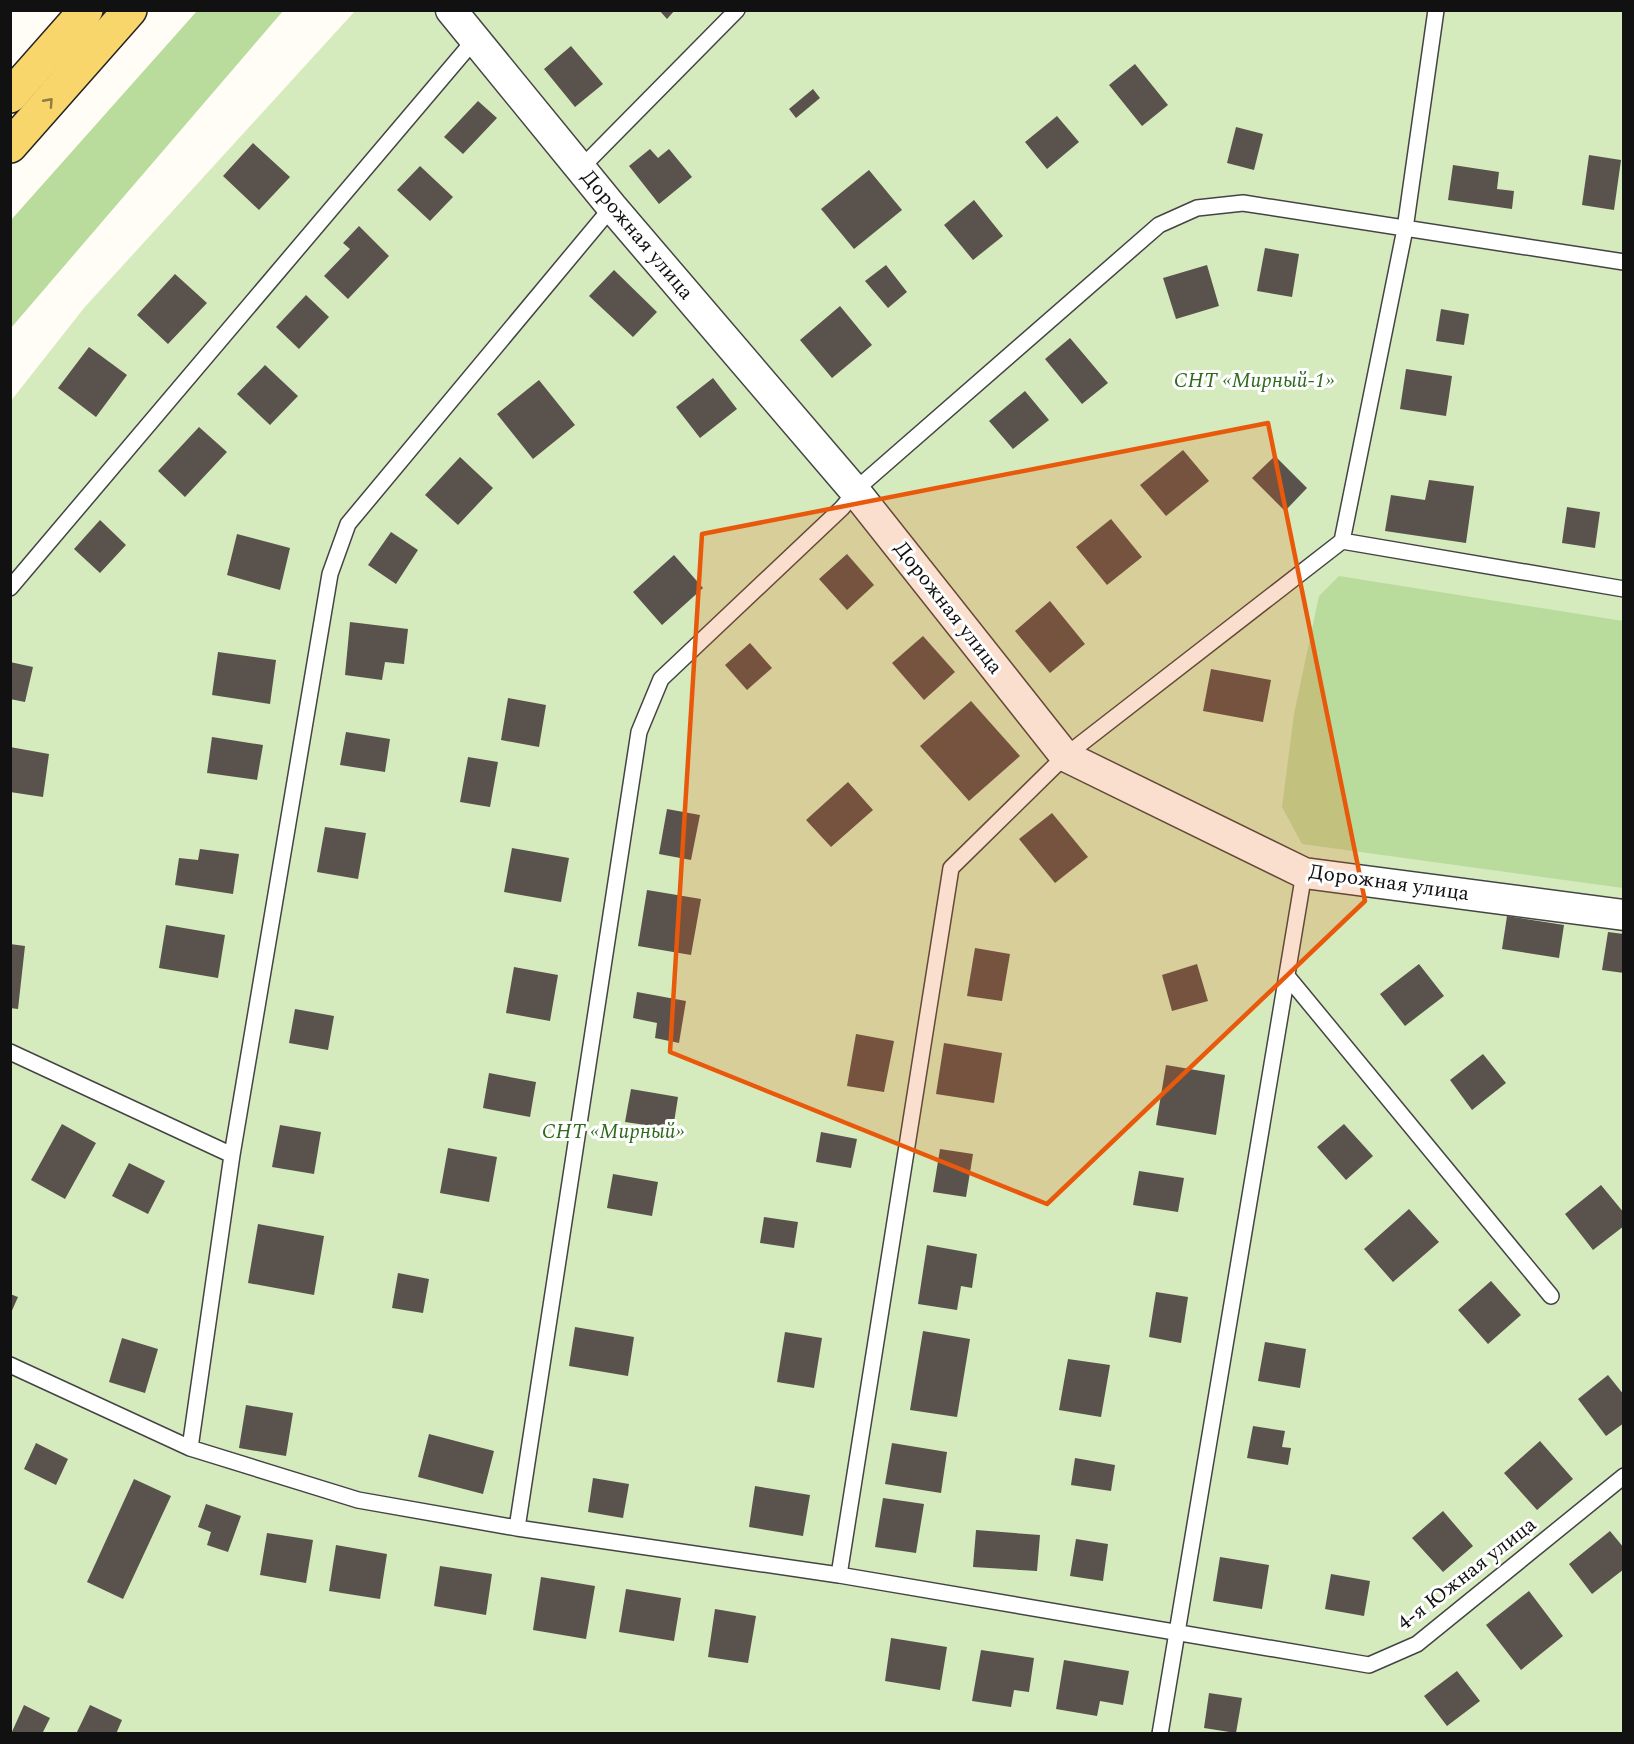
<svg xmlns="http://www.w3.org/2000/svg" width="1634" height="1744" font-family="Spectral,serif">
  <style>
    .green { fill: #d5ebbd }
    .forest { fill: #b9dc9c }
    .building { fill: #5a524d }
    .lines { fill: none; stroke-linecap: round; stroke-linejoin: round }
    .lane-casing { stroke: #444; stroke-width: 18 }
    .street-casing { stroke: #444; stroke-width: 33 }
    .primary-casing { stroke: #222; stroke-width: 36 }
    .lane { stroke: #fff; stroke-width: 15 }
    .street { stroke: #fff; stroke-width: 30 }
    .primary { stroke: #f9d66b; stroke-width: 33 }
    .oneway { stroke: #917d42 }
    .marked { fill: #e8590c; fill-opacity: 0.2; stroke: #e8590c; stroke-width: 4.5; stroke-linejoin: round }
    .labels { text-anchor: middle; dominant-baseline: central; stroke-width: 6; stroke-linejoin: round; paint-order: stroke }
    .street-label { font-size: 21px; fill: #111; stroke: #fff }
    .park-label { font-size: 21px; font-style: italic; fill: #2f6b1f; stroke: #fff }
  </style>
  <rect width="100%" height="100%" fill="#fffdf5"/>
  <path class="green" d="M355,11H1623V1733H11L10,402L84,308Z"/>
  <path class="forest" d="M197,11H283L11,328V220Z
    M1339,576L1623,621V888L1302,844L1282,807L1294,714L1319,596Z"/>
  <path class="building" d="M659,10H675L667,19Z
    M571,46L603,84L575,107L544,69Z
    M1135,64L1168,105L1142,126L1109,85Z
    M813,89L820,98L796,118L789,109Z
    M478,101L497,118L463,154L444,137Z
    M1057,116L1079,142L1047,169L1025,142Z
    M1236,127L1263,134L1254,170L1227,163Z
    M253,143L290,177L259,210L223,176Z
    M650,149L658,158L669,149L692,177L659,204L629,166Z
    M1589,155L1621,160L1614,210L1582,205Z
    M1453,165L1499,172L1497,189L1514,191L1512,209L1448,200Z
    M420,166L453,197L430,221L397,190Z
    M869,170L902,210L854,249L821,209Z
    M974,200L1003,236L973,260L944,225Z
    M359,226L389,256L348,299L324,276L350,249L343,243Z
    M1265,248L1299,254L1292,297L1257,291Z
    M886,265L907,292L888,308L865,281Z
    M1207,265L1219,306L1176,319L1163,278Z
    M614,270L657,312L633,337L589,296Z
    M175,274L207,303L168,344L137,315Z
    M306,295L329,317L299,349L276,327Z
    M840,306L872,345L832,378L800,340Z
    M1441,309L1469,314L1464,345L1436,341Z
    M1070,338L1108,383L1082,404L1045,359Z
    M89,347L127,375L96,417L58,388Z
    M265,365L298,396L270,425L237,394Z
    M1406,369L1452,376L1446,416L1400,409Z
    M713,378L737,409L700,438L676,407Z
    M539,380L575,425L533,459L497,414Z
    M1025,391L1049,420L1013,449L989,421Z
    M199,427L227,452L185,497L158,471Z
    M1183,450L1209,481L1166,516L1140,485Z
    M1275,456L1307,488L1285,511L1252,478Z
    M460,457L493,488L458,525L425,495Z
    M1429,480L1474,486L1466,543L1385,531L1391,495L1425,500Z
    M1567,507L1600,512L1595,548L1562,543Z
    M1111,519L1142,557L1107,585L1076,547Z
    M100,520L126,545L100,573L74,549Z
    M391,532L418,550L396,584L368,565Z
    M237,534L290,548L280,590L227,575Z
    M847,554L874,585L847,610L819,579Z
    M674,555L703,588L662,625L633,592Z
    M1050,601L1085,644L1050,673L1015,631Z
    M350,622L408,629L404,664L385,662L382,680L345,675Z
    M923,636L955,672L924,700L892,663Z
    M750,643L772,668L747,690L725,665Z
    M218,652L276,660L270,704L212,695Z
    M10,662L33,667L25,702L10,699Z
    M1211,669L1271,680L1263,722L1203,711Z
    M508,698L546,705L539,747L501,740Z
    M971,701L1020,756L969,801L920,746Z
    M346,732L390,739L385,772L340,765Z
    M212,737L263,745L257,780L207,773Z
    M10,747L49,754L43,797L10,792Z
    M468,757L498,762L490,807L460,802Z
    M848,782L873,810L831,847L806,820Z
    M667,809L700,815L691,860L659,854Z
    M1052,813L1088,857L1055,883L1019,839Z
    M325,827L366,833L358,879L317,872Z
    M512,848L569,858L561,902L504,892Z
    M200,849L239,854L233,894L175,885L179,858L198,860Z
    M647,890L701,899L691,955L638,946Z
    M1507,916L1564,925L1559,958L1502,949Z
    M166,925L225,935L218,978L159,968Z
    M1608,932L1624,934V973L1602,970Z
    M10,944L25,946L18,1009L10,1008Z
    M975,948L1010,954L1002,1001L967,996Z
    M1197,964L1208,1001L1172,1011L1162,975Z
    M1419,964L1444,996L1405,1026L1380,994Z
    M514,967L558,975L550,1021L506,1013Z
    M637,992L686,1001L679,1043L655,1038L657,1023L633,1018Z
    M295,1009L334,1016L328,1050L289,1043Z
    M856,1034L894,1041L884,1092L847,1086Z
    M944,1043L1002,1053L994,1103L936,1094Z
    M1483,1054L1506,1083L1472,1110L1450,1080Z
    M1166,1065L1225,1075L1216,1135L1156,1125Z
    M489,1073L536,1082L530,1117L483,1108Z
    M631,1089L678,1097L673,1129L625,1122Z
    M62,1124L96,1143L65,1199L31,1180Z
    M1344,1124L1373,1156L1346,1180L1317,1147Z
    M280,1125L321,1132L314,1174L272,1167Z
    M821,1132L857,1139L851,1168L816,1162Z
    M448,1148L497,1157L489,1202L440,1193Z
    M940,1149L973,1154L966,1197L933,1192Z
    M129,1163L165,1181L148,1214L112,1196Z
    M1139,1171L1184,1178L1178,1212L1133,1205Z
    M613,1174L658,1182L652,1216L607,1208Z
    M1601,1185L1624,1213V1226L1593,1250L1565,1214Z
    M1409,1209L1439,1242L1393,1282L1364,1249Z
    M764,1217L798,1222L794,1248L760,1243Z
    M258,1224L324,1236L314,1295L248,1283Z
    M927,1245L977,1254L972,1288L961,1286L957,1310L918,1304Z
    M398,1273L429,1279L423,1313L392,1308Z
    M1491,1281L1521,1315L1488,1344L1458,1310Z
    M1156,1292L1188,1297L1181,1343L1149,1337Z
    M10,1294L18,1297L10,1315Z
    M575,1327L634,1337L628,1376L569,1366Z
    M923,1331L970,1339L957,1417L910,1410Z
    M785,1332L822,1338L814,1388L777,1382Z
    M122,1338L158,1349L145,1393L109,1382Z
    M1265,1342L1306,1349L1300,1388L1258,1381Z
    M1068,1359L1110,1365L1101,1417L1059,1410Z
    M1608,1375L1624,1395V1423L1606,1436L1578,1399Z
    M246,1405L293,1413L286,1456L239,1448Z
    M1253,1426L1285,1431L1282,1447L1291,1448L1288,1465L1247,1458Z
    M429,1434L494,1451L483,1494L418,1477Z
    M1540,1441L1573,1479L1537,1510L1504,1473Z
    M36,1443L68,1459L56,1485L24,1469Z
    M892,1443L947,1452L941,1493L885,1484Z
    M1075,1458L1115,1465L1111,1491L1071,1485Z
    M593,1478L629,1484L623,1518L588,1512Z
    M134,1479L171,1496L123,1599L87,1582Z
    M755,1486L810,1495L803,1536L749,1527Z
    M883,1498L924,1504L916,1553L875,1547Z
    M206,1504L241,1516L228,1552L207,1545L211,1532L198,1527Z
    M1443,1511L1473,1546L1443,1572L1412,1538Z
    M976,1530L1040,1535L1037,1571L973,1567Z
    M1610,1531L1624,1548V1569L1592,1594L1569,1564Z
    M267,1533L313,1540L306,1583L260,1575Z
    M1076,1539L1108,1544L1103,1581L1070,1576Z
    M336,1545L387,1554L380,1599L329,1591Z
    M1220,1557L1269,1565L1262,1609L1213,1601Z
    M440,1566L492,1574L486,1615L434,1606Z
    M1331,1574L1370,1581L1364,1616L1325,1609Z
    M541,1577L595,1586L586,1639L533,1630Z
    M626,1589L681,1598L674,1641L619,1632Z
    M1529,1591L1563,1636L1521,1670L1486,1625Z
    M715,1609L756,1616L748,1663L708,1657Z
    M891,1638L947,1647L940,1690L885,1681Z
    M981,1650L1034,1658L1029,1692L1014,1690L1011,1707L972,1701Z
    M1064,1660L1129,1671L1123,1705L1100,1701L1097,1716L1056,1709Z
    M1457,1671L1480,1701L1447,1726L1424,1696Z
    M1209,1693L1242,1698L1236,1733L1204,1728Z
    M24,1705L50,1718L42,1734H11Z
    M90,1705L122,1720L116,1734H76Z"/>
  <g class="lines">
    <defs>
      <path id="lane" d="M581,168L737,10
        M1342,541L1405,229L1436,10
        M10,588L476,38
        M1287,976L1551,1296
        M10,1052L232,1155
        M10,1365L190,1448L358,1500L517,1528L839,1575L1369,1665L1417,1644L1624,1476
        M190,1448L232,1155L330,574L348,524L612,207
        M517,1528L639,732L661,679L842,508L861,485L1159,225L1197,208L1243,203L1624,262
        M839,1575L951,868L1065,756L1342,541L1624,589
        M1160,1734L1304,873"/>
      <path id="street" d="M451,10L612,207L855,491L1065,756L1304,873L1624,915"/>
      <path id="primary" d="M10,96L86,10
        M10,146L130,10"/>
    </defs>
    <use href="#lane" class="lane-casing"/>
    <use href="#street" class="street-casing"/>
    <use href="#primary" class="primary-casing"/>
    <use href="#lane" class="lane"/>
    <use href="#street" class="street"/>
    <use href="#primary" class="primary"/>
  </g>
  <defs><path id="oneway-chevron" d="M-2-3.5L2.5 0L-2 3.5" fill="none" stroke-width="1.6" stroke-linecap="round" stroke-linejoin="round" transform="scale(1.5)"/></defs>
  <use class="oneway" href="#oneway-chevron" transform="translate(49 102) rotate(-48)"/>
  <path class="marked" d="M1268,423L1365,901L1047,1204L670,1052L702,534Z"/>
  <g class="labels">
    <g class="street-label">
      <text transform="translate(637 235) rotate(50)">Дорожная улица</text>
      <text transform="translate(948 608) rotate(52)">Дорожная улица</text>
      <text transform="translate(1389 883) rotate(8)">Дорожная улица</text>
      <text transform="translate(1467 1574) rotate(-38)">4-я Южная улица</text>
    </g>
    <g class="park-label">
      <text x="1254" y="381">СНТ «Мирный-1»</text>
      <text x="613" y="1132">СНТ «Мирный»</text>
    </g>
  </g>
  <rect width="1634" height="1744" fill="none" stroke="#111111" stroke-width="24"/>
</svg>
